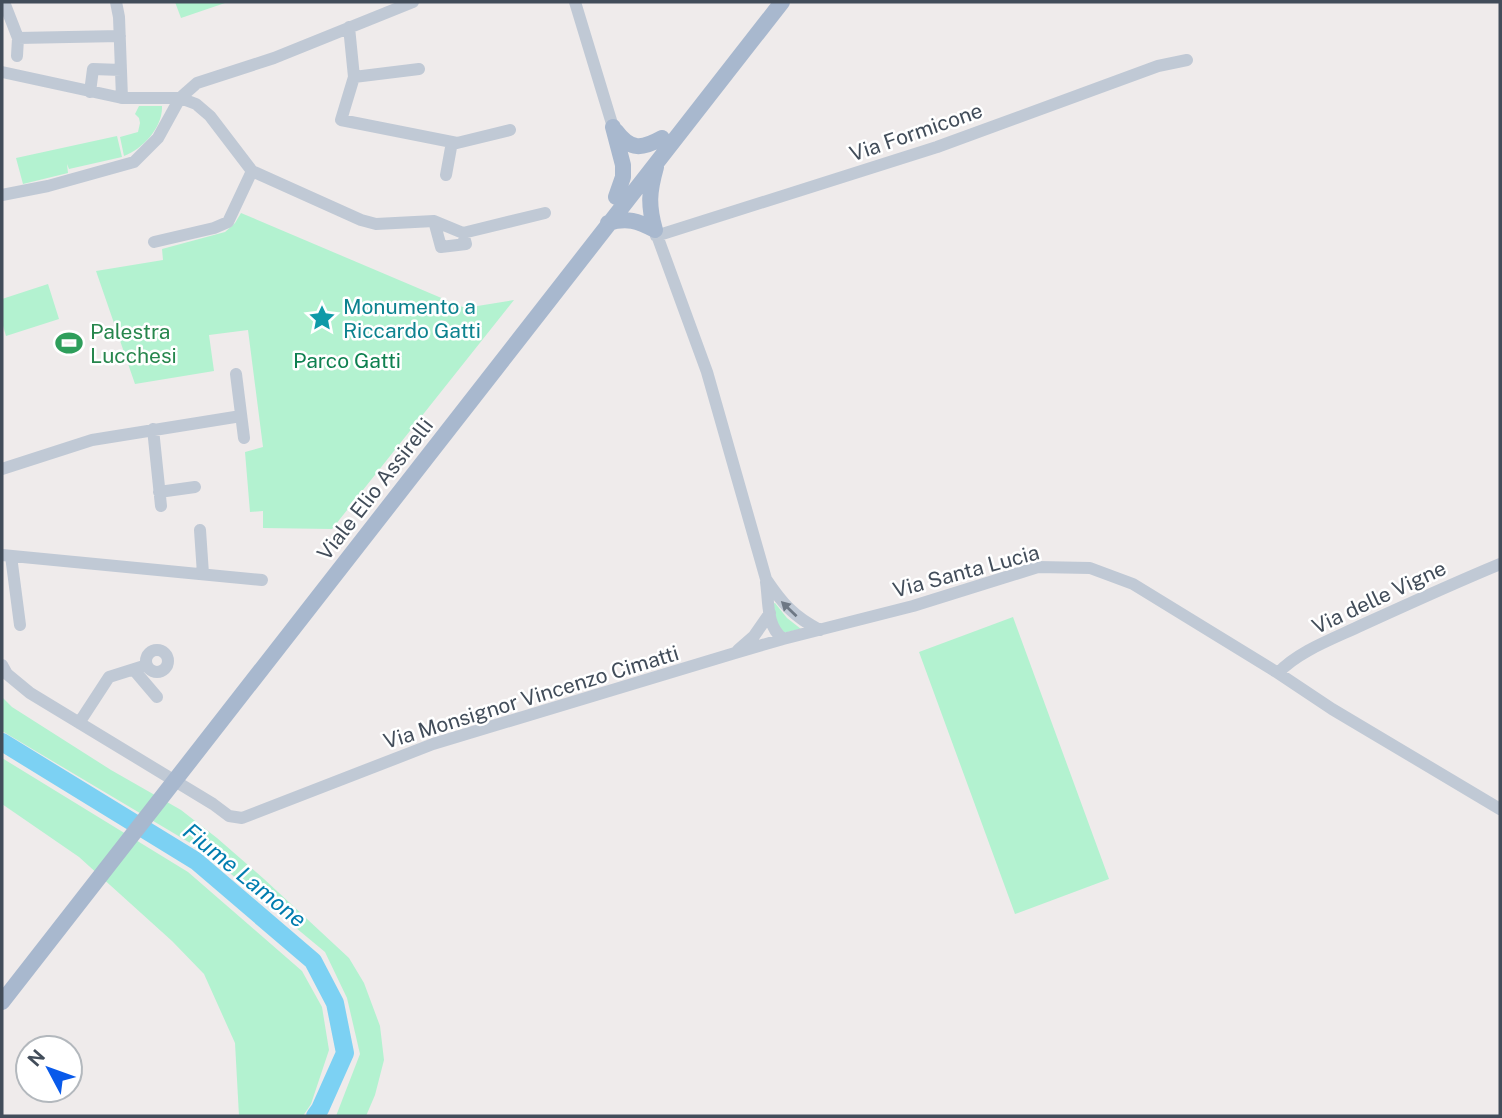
<svg xmlns="http://www.w3.org/2000/svg" width="1502" height="1118" font-family="'Public Sans',sans-serif">
  <style>
    .green { fill: #b3f2d0 }
    .lines { fill: none; stroke-linecap: round; stroke-linejoin: round }
    .river { stroke: #7cd1f3; stroke-width: 18 }
    .minor { stroke: #c0c9d5; stroke-width: 12 }
    .major { stroke: #a8b8ce; stroke-width: 16 }
    .oneway { fill: #6e7885 }
    .labels { text-anchor: middle; dominant-baseline: central; stroke-width: 5; stroke-linejoin: round; paint-order: stroke }
    .street-label { font-size: 21px; fill: #424d5a; stroke: #fff }
    .culture-label { font-size: 21px; fill: #0d838f; stroke: #fff; text-anchor: start }
    .leisure-label { font-size: 21px; fill: #27864d; stroke: #fff; text-anchor: start }
    .park-label { font-size: 21px; fill: #0e8050; stroke: #fff }
    .water-label { font-size: 23px; font-style: italic; fill: #007daf; stroke: #fff }
  </style>
  <rect width="100%" height="100%" fill="#efebeb"/>
  <path class="green" d="M175,2H225V3L181,18Z
    M139,106H162C163,127 143,149 124,156L120,137L138,132L140,123L139,118L135,114Z
    M117,136L122,157L69,169L67,164L68,173L23,184L16,158Z
    M241,213L465,308L514,300L332,529L263,528V511L250,512L245,452L263,447L248,330L209,335L214,371L135,384L96,271L163,260L162,249L225,232L235,223Z
    M48,284L59,319L6,336L2,322V299Z
    M775,603L787,618L801,629L783,633L777,628L772,604Z
    M1013,617L1109,879L1015,914L919,652Z
    M2,697L12,707L111,770L181,810L217,838L264,879L349,958L364,983L380,1026L384,1060L375,1095L366,1116H336L360,1054L347,998L325,952L202,850L2,731Z
    M2,758L188,872L302,971L322,1007L329,1050L311,1104L303,1116H239L235,1043L204,974L172,941L79,857L2,804Z"/>
  <g class="lines">
    <path class="river" d="M2,742L196,861L313,961L335,1003L345,1053L320,1109L315,1116"/>
    <path class="minor" d="M4,2L18,38L17,56
      M116,2L119,17L122,98
      M575,2L613,127
      M349,27L354,77L341,120L457,143L510,130
      M18,38L120,36
      M2,72L122,98H180L196,104L210,116L252,171L361,220L376,224L434,221L463,233L466,244L441,247L434,221
      M354,77L419,69
      M90,92L93,69L121,70
      M446,175L452,142
      M2,195L48,186L134,162L158,138L180,98L197,83L274,58L413,2
      M655,230L707,372L766,579C782,603 794,617 820,630
      M463,233L545,213
      M656,236L937,147L1158,66L1187,60
      M154,242L214,228L228,222L252,171
      M236,374L244,438
      M153,429L161,506
      M2,469L92,440L241,416
      M159,492L195,487
      M200,530L203,574
      M2,555L262,580
      M11,556L20,625
      M766,582C769,602 766,626 783,639
      M738,650L754,636L770,613
      M146 661a11 11 0 1 1 22 0a11 11 0 1 1-22 0Z
      M2,665L7,674L30,693L213,804L229,816L242,818L433,744L735,653L783,639L913,606L1038,567L1090,568L1133,584L1278,673L1332,709L1500,809
      M134,670L157,697
      M1278,673C1298,651 1335,638 1362,625C1408,604 1454,583 1500,564
      M79,723L109,677L147,665"/>
    <path class="major" d="M613,127L623,165V177L616,197
      M616,131C631,151 642,149 662,138
      M608,223C627,217 638,221 655,230
      M655,230C648,205 649,192 656,167
      M2,1002L782,2"/>
  </g>
  <defs><path id="oneway-solid" d="M-6-.8H1V-3.2L6.5 0L1 3.2V.8H-6Z" transform="scale(1.75)"/></defs>
  <use class="oneway" href="#oneway-solid" transform="translate(789 609) rotate(-136)"/>
  <defs>
    <symbol id="sight-bare" viewBox="-9 -9 18 18"><path d="M0-6L1.8-2.2L6-1.7L2.9 1.2L3.7 5.4L0 3.3L-3.7 5.4L-2.9 1.2L-6-1.7L-1.8-2.2Z" fill="#0f9aa8" stroke="#fff" stroke-width="2.5" paint-order="stroke"/></symbol>
    <symbol id="stadium-bare" viewBox="-9 -9 18 18"><path d="M0-5a6.5 5 0 1 0 0 10a6.5 5 0 1 0 0-10ZM-3.5-1.8h7v3.6h-7Z" fill="#2e9e5b" stroke="#fff" stroke-width="2.5" paint-order="stroke"/></symbol>
  </defs>
  <g fill-rule="evenodd">
    <use href="#sight-bare" x="303" y="299" width="38" height="38"/>
    <use href="#stadium-bare" x="50" y="324" width="38" height="38"/>
  </g>
  <g class="labels">
    <g class="street-label">
      <text transform="translate(916 132) rotate(-19)">Via Formicone</text>
      <text transform="translate(375 489) rotate(-52)">Viale Elio Assirelli</text>
      <text transform="translate(966 571) rotate(-15)">Via Santa Lucia</text>
      <text transform="translate(1379 597) rotate(-25)">Via delle Vigne</text>
      <text transform="translate(531 697) rotate(-17)">Via Monsignor Vincenzo Cimatti</text>
    </g>
    <g class="culture-label">
      <text x="343" y="306">Monumento a<tspan x="343" dy="24">Riccardo Gatti</tspan></text>
    </g>
    <g class="leisure-label">
      <text x="90" y="331">Palestra<tspan x="90" dy="24">Lucchesi</tspan></text>
    </g>
    <g class="park-label">
      <text x="347" y="360">Parco Gatti</text>
    </g>
    <g class="water-label">
      <text transform="translate(245 875) rotate(39)">Fiume Lamone</text>
    </g>
  </g>
  <rect width="1502" height="1118" fill="none" stroke="#424d5a" stroke-width="7"/>
  <g transform="translate(49 1069) rotate(311)"><circle r="33" fill="#ffffff" stroke="#b3b8bd" stroke-width="2"/>
  <path d="M0-5L12 26L0 18L-12 26Z" fill="#095aea"/>
  <text y="-10" font-size="19" font-weight="bold" text-anchor="middle" fill="#424d5a">N</text>
  </g>
</svg>
